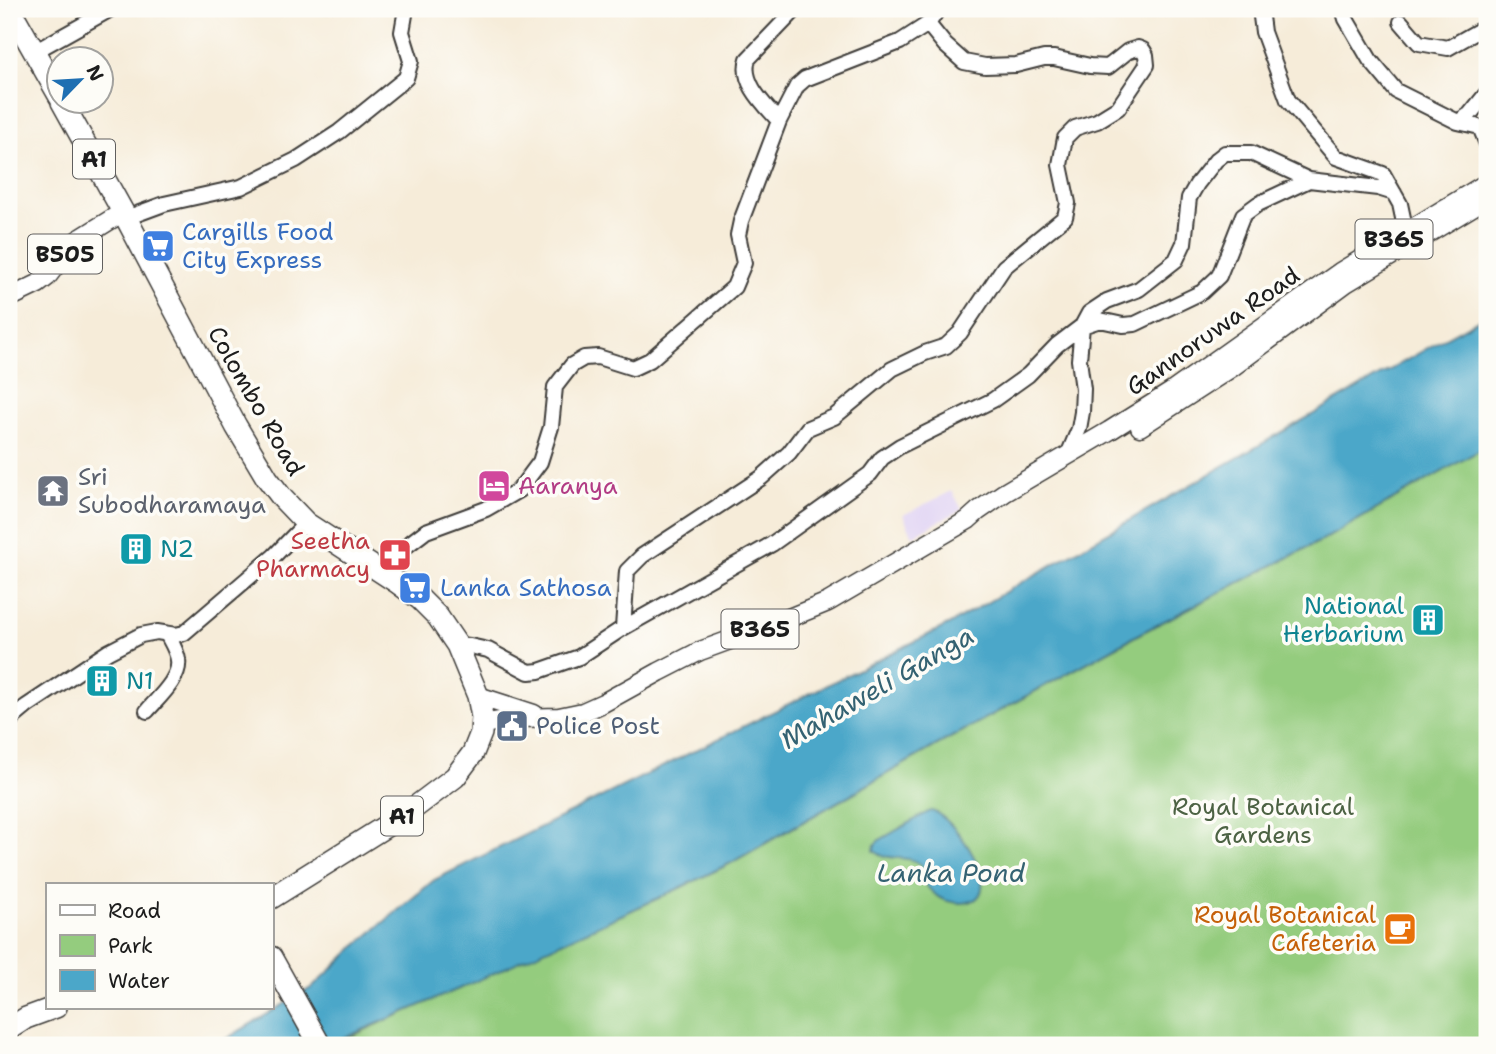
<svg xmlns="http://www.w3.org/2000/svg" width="1496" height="1054" font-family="'Shantell Sans',sans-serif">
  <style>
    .built { fill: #e1d4f4 }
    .green { fill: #94cc7e; stroke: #58744d; stroke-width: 2 }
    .water { fill: #4ba7c9; stroke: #346272; stroke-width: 2 }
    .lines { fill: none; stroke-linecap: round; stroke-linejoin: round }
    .minor-casing { stroke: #3d3b38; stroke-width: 18 }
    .major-casing { stroke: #3d3b38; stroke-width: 21 }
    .highway-casing { stroke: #3d3b38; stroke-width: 24 }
    .minor { stroke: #fff; stroke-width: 14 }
    .major { stroke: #fff; stroke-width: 18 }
    .highway { stroke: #fff; stroke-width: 21 }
    .labels { text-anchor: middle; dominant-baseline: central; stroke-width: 7; stroke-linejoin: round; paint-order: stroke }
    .shield { fill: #fdfcf7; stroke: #605f5e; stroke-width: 2 }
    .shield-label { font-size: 23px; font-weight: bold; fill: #1c1c1c }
    .shop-label { font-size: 24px; fill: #366cbe; stroke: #fdfcf7; text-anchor: start }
    .street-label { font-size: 24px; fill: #1c1c1c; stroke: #fdfcf7 }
    .worship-label { font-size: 24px; fill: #5b616d; stroke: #fdfcf7; text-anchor: start }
    .hotel-label { font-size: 24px; fill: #b23c85; stroke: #fdfcf7; text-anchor: start }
    .health-label { font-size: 24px; fill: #be3a42; stroke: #fdfcf7; text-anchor: end }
    .culture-label { font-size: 24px; fill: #0d838f; stroke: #fdfcf7; text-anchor: start }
    .service-label { font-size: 24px; fill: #4e5e75; stroke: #fdfcf7; text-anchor: start }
    .park-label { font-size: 24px; fill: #4c6243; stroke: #fdfcf7 }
    .food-label { font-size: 24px; fill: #c56008; stroke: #fdfcf7; text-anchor: end }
    .water-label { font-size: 26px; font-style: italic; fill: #346272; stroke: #fdfcf7 }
  </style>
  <rect width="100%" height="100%" fill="#fdfcf7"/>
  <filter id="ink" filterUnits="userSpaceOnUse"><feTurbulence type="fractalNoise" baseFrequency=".0143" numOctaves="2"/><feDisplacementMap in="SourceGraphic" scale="14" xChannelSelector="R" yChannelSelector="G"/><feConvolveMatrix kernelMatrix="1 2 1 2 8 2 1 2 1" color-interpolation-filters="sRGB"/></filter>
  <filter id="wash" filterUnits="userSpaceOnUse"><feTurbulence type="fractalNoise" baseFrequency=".00686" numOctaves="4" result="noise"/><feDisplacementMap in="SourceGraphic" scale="28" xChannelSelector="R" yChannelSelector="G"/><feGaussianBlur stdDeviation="1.57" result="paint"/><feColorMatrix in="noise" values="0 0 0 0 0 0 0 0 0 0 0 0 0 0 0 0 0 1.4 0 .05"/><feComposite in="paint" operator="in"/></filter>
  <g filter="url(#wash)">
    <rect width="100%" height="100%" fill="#f6ecd9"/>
    <path class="built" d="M952,491L962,509L913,536L903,515Z"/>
    <path class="green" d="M1487,446V1045H335L367,1029L663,896L729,864L939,744L1139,634L1328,537Z"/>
    <path class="water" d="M1487,315V446L1328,537L1139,634L939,744L729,864L663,896L461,988L344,1038L332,1045H216L314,986L359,943L434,880L948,625L1445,338Z
      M930,811C952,812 1014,901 962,903C955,903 943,901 937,896C933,893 928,888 925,884C922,878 926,869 920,864C907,854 888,862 874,851L875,845L878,841Z"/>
  </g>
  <g filter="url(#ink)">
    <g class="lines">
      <defs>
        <path id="minor" d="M1260,9L1263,32L1288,100L1336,157L1383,174L1400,204L1406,232
          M1343,9L1346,19L1370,60L1396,91L1458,122L1480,127L1487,144
          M1401,22L1419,43L1448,48L1487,26
          M34,52L111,9
          M779,121C765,105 740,82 748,59L796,9
          M1458,122L1470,114L1487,93
          M126,218L164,204L241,187L296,160L339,132L406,78L411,61L402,32L406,9
          M1068,455L1079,429L1082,412L1083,389L1079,360L1082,326L1089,313L1107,301L1139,289L1176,260L1184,243L1189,198L1197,184L1216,160L1225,153H1251L1309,180L1378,188L1394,193
          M384,574L401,550L426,531L486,509L519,490L540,462L551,427L555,387L572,365L584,358L598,357L633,368L650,360L734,287L744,263L738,235L741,221L779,121L797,86L805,79L900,42L928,24L938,9
          M623,628L627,571L642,556L761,478L789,453L808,428L834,417L892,369L925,353L946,346L960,333L1004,267L1065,217L1068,203L1060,165L1065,138L1075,128L1097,121L1118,108L1147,65L1146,55L1143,50L1138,48L1128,51L1108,67L1090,66L1054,58H1044L1016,65L985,66L964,62L945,45L928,24
          M457,645L470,646L488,650L529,672L539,671L579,657L623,628L772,544L870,474L882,458L900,446L993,400L1028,375L1057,345L1082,326L1100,320L1123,325L1135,324L1202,292L1219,276L1243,215L1258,204L1309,180
          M147,711C158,698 181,678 178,660C177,651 171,642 167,634
          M9,721L27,706L108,652L141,635L157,632L176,635L184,633L274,556L306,523"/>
        <path id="major" d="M9,298L38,284L47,277L66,252L78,240L123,212
          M1140,427L1231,368L1346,283L1487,198
          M478,696L534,714
          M482,724L519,718L559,717L583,712L603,703L659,672L700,651L779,622L828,602L968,520L978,511L1004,493L1109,431L1171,392L1340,272L1487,183"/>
        <path id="highway" d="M10,9L60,97
          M62,102L123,212L236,426L267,478L283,499L306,523L398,583L420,599L438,617L457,645L478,696L482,717L481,733L473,753L455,777L410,811L271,898
          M271,957L320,1045
          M9,1029L26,1018L56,1007"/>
      </defs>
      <use href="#minor" class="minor-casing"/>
      <use href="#major" class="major-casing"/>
      <use href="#highway" class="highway-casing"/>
      <use href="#minor" class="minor"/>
      <use href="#major" class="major"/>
      <use href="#highway" class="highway"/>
    </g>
  </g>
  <defs>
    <symbol id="supermarket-square" viewBox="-11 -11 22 22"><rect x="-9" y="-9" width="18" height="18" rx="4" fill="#3f7fe0" stroke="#fdfcf7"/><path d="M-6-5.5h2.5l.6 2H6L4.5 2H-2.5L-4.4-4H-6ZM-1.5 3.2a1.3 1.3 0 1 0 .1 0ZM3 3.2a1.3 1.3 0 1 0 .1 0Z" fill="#fff"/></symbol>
    <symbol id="hotel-square" viewBox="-11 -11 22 22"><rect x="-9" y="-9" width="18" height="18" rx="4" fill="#d1479c" stroke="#fdfcf7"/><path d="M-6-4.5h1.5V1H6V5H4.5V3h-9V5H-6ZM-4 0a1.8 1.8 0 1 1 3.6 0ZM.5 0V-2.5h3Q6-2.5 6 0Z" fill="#fff"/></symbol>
    <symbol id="temple-square" viewBox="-11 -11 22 22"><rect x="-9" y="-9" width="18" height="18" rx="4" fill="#6b7280" stroke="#fdfcf7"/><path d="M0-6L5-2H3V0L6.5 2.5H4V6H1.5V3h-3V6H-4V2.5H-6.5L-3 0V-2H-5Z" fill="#fff"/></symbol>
    <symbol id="building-square" viewBox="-11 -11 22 22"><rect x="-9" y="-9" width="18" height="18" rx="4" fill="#0f9aa8" stroke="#fdfcf7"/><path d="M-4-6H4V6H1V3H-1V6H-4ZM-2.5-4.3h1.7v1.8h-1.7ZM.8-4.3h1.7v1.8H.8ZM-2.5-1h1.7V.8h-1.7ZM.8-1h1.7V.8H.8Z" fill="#fff"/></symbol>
    <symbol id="pharmacy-square" viewBox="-11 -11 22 22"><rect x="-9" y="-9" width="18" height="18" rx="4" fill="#e0444e" stroke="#fdfcf7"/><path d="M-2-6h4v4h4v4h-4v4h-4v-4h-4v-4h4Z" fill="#fff"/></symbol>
    <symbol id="civic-square" viewBox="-11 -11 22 22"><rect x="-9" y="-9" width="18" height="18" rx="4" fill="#5c6f8a" stroke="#fdfcf7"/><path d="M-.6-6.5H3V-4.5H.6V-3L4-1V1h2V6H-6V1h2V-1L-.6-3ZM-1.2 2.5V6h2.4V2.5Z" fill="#fff"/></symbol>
    <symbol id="cafe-square" viewBox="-11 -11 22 22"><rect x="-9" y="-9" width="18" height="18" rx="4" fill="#e8710a" stroke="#fdfcf7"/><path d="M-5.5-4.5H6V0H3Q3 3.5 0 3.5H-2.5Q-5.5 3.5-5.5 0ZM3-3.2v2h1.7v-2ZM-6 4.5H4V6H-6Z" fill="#fff"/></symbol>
  </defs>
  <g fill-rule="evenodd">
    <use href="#supermarket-square" x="139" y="227" width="38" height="38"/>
    <use href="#hotel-square" x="475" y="467" width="38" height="38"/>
    <use href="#temple-square" x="34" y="472" width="38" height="38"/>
    <use href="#building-square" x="117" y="530" width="38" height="38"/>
    <use href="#pharmacy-square" x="376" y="536" width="38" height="38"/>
    <use href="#supermarket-square" x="396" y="569" width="38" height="38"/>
    <use href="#building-square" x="1409" y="601" width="38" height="38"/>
    <use href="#building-square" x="83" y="662" width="38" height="38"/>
    <use href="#civic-square" x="493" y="707" width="38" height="38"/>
    <use href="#cafe-square" x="1381" y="910" width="38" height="38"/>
  </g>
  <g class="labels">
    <g class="shield">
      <rect x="73" y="139.5" width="42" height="39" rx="5"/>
      <rect x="1355.5" y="219.5" width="77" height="39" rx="5"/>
      <rect x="28" y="234.5" width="74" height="39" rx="5"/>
      <rect x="721.5" y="609.5" width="77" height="39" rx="5"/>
      <rect x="381" y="796.5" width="42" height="39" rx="5"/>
    </g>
    <g class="shield-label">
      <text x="94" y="159">A1</text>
      <text x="1394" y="239">B365</text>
      <text x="65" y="254">B505</text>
      <text x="760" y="629">B365</text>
      <text x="402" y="816">A1</text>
    </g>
    <g class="shop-label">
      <text x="182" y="232">Cargills Food<tspan x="182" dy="28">City Express</tspan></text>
      <text x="440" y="588">Lanka Sathosa</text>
    </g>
    <g class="street-label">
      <text transform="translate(1213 331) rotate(-35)">Gannoruwa Road</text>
      <text transform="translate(256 401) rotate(60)">Colombo Road</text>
    </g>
    <g class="worship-label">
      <text x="78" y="477">Sri<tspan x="78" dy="28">Subodharamaya</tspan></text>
    </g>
    <g class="hotel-label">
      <text x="518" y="486">Aaranya</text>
    </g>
    <g class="health-label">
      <text x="370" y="541">Seetha<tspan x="370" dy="28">Pharmacy</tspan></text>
    </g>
    <g class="culture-label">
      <text x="160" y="549">N2</text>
      <text x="1404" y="606" text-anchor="end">National<tspan x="1404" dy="28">Herbarium</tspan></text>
      <text x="126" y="681">N1</text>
    </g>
    <g class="service-label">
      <text x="536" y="726">Police Post</text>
    </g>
    <g class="park-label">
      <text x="1263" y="807">Royal Botanical<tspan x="1263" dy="28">Gardens</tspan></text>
    </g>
    <g class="food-label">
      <text x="1376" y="915">Royal Botanical<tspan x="1376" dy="28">Cafeteria</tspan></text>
    </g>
    <g class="water-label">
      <text transform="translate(877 687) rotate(-30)">Mahaweli Ganga</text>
      <text x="951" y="872">Lanka Pond</text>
    </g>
  </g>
  <rect width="1496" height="1054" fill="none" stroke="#fdfcf7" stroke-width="35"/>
  <rect x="46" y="883" width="228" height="126" fill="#fdfcf7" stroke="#a3a29f" stroke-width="2"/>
  <rect x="60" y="905" width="35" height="10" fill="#ffffff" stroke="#a3a29f" stroke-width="2"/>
  <text x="108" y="918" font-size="21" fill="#1c1c1c">Road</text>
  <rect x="60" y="935" width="35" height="21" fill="#94cc7e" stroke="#a3a29f" stroke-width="2"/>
  <text x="108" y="953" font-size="21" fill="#1c1c1c">Park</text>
  <rect x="60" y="970" width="35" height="21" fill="#4ba7c9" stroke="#a3a29f" stroke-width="2"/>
  <text x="108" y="988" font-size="21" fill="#1c1c1c">Water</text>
  <g transform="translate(80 80) rotate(65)"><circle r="33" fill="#fdfcf7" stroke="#a3a29f" stroke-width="2"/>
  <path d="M0-5L12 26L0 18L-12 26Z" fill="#1f6fb2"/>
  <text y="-10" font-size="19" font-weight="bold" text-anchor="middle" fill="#1c1c1c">N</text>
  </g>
</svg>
